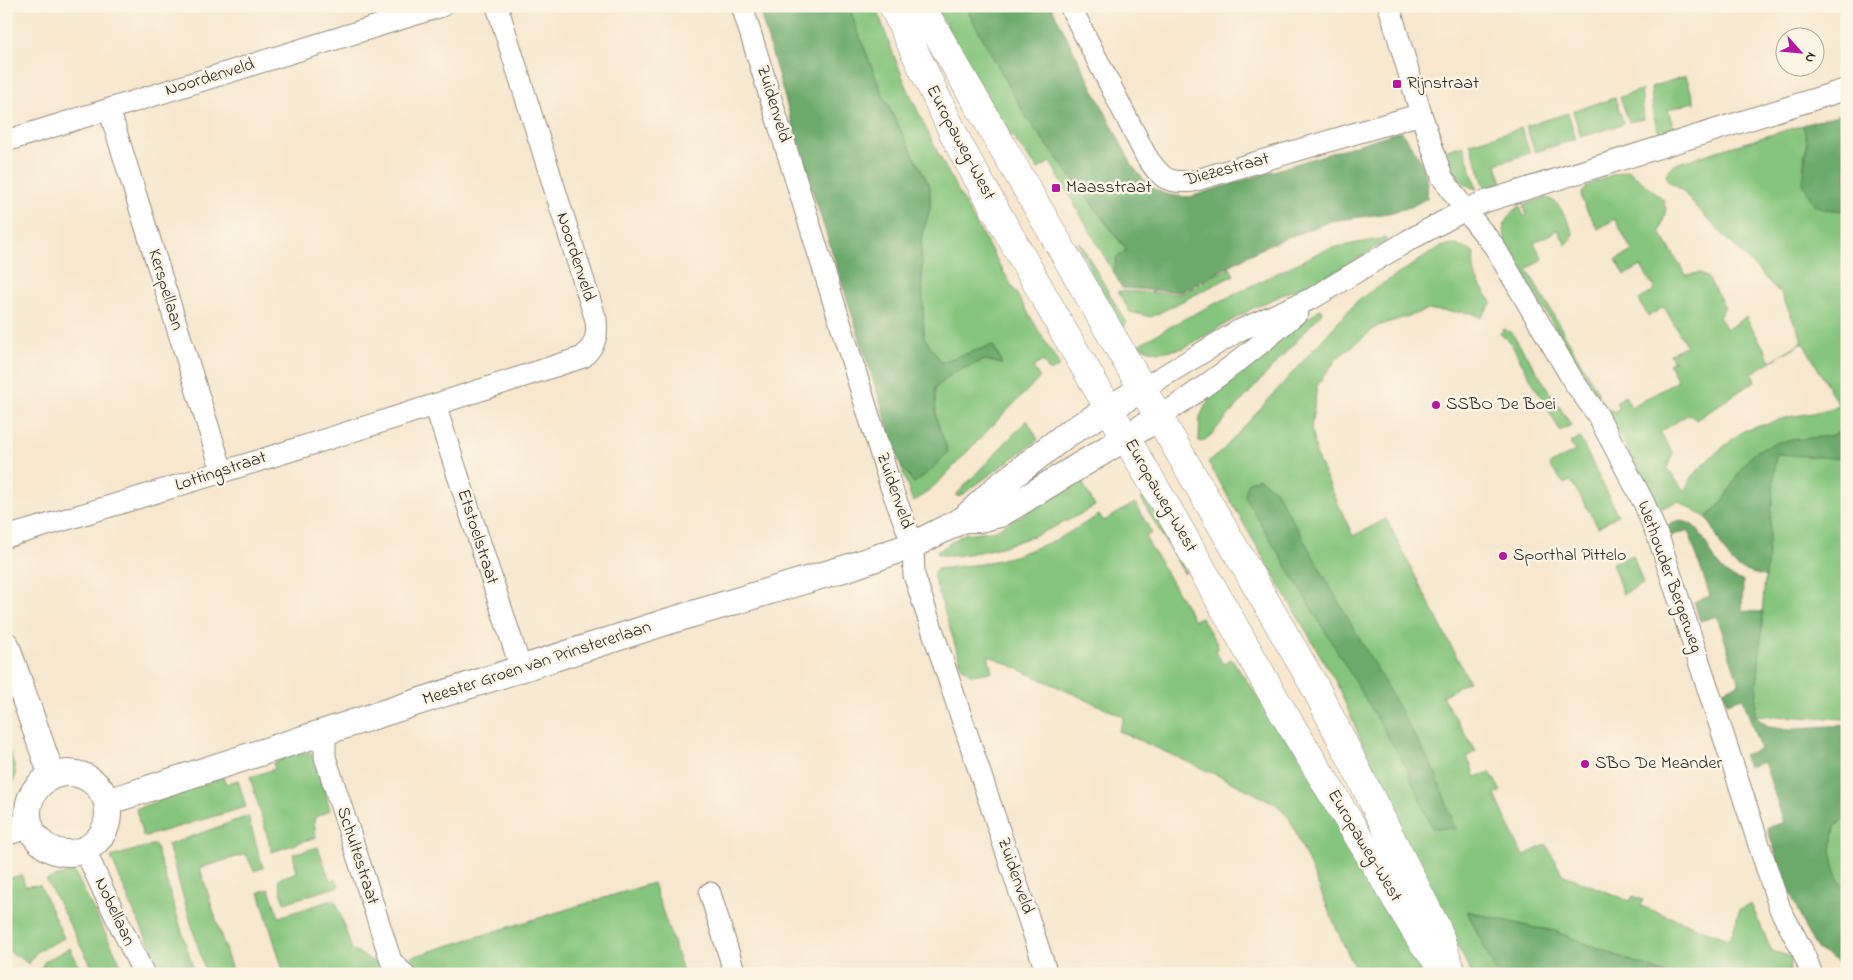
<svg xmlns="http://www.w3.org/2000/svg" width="1853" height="980" font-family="'Indie Flower',sans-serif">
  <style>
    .green { fill: #85c57d; stroke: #587854; fill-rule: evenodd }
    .forest { fill: #6caa6c; stroke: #4c6a4c }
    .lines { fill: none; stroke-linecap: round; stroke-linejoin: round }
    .minor-casing { stroke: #91897c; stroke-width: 23 }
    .tertiary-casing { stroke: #91897c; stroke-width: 28 }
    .primary-casing { stroke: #91897c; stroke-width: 29 }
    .minor { stroke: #fff; stroke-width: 21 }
    .tertiary { stroke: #fff; stroke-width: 26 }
    .primary { stroke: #fff; stroke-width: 28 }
    .poi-dot { fill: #b5179e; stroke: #fcf5e5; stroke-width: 2 }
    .labels { text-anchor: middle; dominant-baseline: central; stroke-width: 5; stroke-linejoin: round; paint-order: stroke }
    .street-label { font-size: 18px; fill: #2b2b2b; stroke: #fcf5e5 }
    .poi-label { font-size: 18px; fill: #2b2b2b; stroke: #fcf5e5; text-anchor: start }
  </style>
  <rect width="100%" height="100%" fill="#fcf5e5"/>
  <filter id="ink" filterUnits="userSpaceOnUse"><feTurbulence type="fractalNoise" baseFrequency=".02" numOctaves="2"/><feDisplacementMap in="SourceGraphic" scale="10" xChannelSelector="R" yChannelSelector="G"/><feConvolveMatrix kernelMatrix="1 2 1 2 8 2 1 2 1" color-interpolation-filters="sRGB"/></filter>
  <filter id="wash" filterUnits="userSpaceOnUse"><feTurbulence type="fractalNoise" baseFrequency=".0096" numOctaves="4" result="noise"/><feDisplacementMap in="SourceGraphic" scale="20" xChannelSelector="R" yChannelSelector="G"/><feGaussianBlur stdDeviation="1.12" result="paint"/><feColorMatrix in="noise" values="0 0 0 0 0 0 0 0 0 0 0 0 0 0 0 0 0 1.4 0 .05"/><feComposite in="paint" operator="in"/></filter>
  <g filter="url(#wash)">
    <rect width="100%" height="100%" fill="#f7e7ce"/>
    <path class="green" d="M849,6H876C917,132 992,253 1060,366L1050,372L1043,361L1033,367L1040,378C1015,402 991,427 967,452C950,470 934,489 913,502L900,464L914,483L948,452L936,418L935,388L954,372L985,360L1002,364L993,345L941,362L924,337L921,239L930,209V187L885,100L857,30Z
      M935,6H965L1026,117L1127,251L1117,256L1114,273L1050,162L1038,169L999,120Z
      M1686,76L1695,104L1692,102L1668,110L1674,129L1660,135L1653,115L1651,87Z
      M1641,90L1644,119L1629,122L1620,97Z
      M1615,98L1624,124L1581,137L1573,111Z
      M1568,113L1576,139L1535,152L1526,126Z
      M1803,125L1807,141L1803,167L1824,209L1847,211V430L1828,437L1801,440L1746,463L1724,500L1707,518L1678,501L1660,509L1607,412L1611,409L1613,412L1619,409L1616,402L1625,396L1631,407L1678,381L1669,364L1674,361L1670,354L1686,345L1664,307L1648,316L1639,300L1655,290L1641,266L1625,275L1616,260L1632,251L1615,219L1598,229C1593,220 1586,210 1582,200C1576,183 1616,174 1628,170L1663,199L1666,209L1660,232L1686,275L1700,273L1708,278L1725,307L1719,317L1727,329L1746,317L1771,361L1803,341L1781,294L1695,206L1682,190L1668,181L1666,175L1669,169L1678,163ZM1803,342L1839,406L1813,413L1788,417L1743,431L1711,457L1694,474L1684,491L1667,468L1673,453L1660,432L1689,414L1696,420L1755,381L1752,373Z
      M1521,128L1530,153L1496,164L1502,183L1485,188L1470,143Z
      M1463,145L1477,189C1457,184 1453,167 1447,150Z
      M1544,198C1548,199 1552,199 1555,202C1560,206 1573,229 1573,235C1572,239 1569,242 1566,245L1558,230L1534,243L1543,259L1527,269L1599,394L1597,395L1532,290L1505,242L1504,225L1510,214L1520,206L1524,217L1527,215L1523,205Z
      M1385,238L1387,240L1385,242L1345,267L1255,307L1184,348L1160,352L1149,350L1138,345L1182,320L1320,252L1336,247Z
      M1078,242H1080L1126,323L1120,334L1106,308Z
      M1452,244L1467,248L1474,254C1472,278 1479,284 1492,302L1481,318L1472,313L1427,310L1378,326L1337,358L1317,386L1311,428L1317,458L1353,536L1386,519L1469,681L1442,696L1476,751L1467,757L1476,777L1490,772L1501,791L1495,795L1523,856L1546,844L1562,874L1630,901L1633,896L1643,900L1641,906L1730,940L1740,909L1751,904L1772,951L1792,957L1789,974H1665L1551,930L1535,928L1467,911L1497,974H1472L1406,846L1337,684L1208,462L1222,451L1359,299L1440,247Z
      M1230,268L1234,275L1151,317L1130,312L1118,291L1181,294L1209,279L1208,275L1214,272L1215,275Z
      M1320,309L1323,311L1318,317L1210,436L1202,442L1199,441L1200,417L1210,396L1235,375Z
      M1503,329L1512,333L1571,425L1560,431L1510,342L1500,334Z
      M1027,420L1038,440L959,497L956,495Z
      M1580,438L1618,515L1598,527L1571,481L1564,484L1549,465L1575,451L1570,443Z
      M1775,453L1847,459V719L1754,715Z
      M1081,480L1095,506C1056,528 1015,546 973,553C962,555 948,558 938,554L937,552L964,534L996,530Z
      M1149,495L1186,573H1184L1141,499Z
      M1135,503L1152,533L1145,537L1194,620L1201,617L1219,647L1215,650L1223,664L1231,659L1303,758L1428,974H1358L1340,937L1290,819L1276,804L1221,777L1119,731L1124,717L988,655L992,672L971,675L962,667L933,575L937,569L981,564L1014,556L1058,539L1099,515L1104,521Z
      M1633,555L1643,584L1623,594L1612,563Z
      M6,744C14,765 22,774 6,794Z
      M310,752L318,762L330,810L314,818L316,837L272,852L250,777L275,769L273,763L297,753Z
      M223,777L226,784L238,780L246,807L143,837L136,809Z
      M1847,815V895L1835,873L1831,850L1835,827Z
      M248,816L263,868L254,871L246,854L200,868L233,974H206L168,845Z
      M155,844L195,974H165L136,917L111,857Z
      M318,847L330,880L336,879L339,886L284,903L278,879L297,872L293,854Z
      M74,871L126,974H96L46,880Z
      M22,875L25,886L40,885L64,938L36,952L29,964L6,949V879Z
      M653,883L683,971L675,974H435L412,963L411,957Z
      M269,889L279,917L335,899L352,950L384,967L380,974H284L259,892Z
      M70,948L83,974H37L45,961Z"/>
    <path class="forest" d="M758,6H849L857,30L885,100L930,187V209L921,239L924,337L941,362L993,345L1002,364L985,360L954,372L935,388L936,418L948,452L930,471L914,483L900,464L808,177Z
      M965,6H1051L1133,167C1152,190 1159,196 1190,197L1401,131C1418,157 1429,166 1427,198L1411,207L1388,213L1331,221L1268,245L1181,292L1122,288L1114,273L1117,256L1127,250L1026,117Z
      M1847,112V211L1823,209L1813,203L1803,183L1807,141L1803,125Z
      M1847,430V459L1776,454L1766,577C1756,574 1744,572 1736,566C1722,554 1718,533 1707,518C1712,512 1720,506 1725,498C1734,484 1742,461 1757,451C1783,434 1819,443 1847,430Z
      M1259,478L1276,491L1435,772L1456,829L1432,828L1406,767L1245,497L1247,483Z
      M1681,521C1711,524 1705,573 1743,581L1742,611L1763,612L1755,715L1769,727L1783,729L1847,725V815L1835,827L1831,850L1835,873L1847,895V972L1837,961L1817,949L1805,928L1782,872L1767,828L1784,822L1764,762L1748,767L1743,755L1760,749L1743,698L1727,703L1723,690L1739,684L1717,616L1700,621L1694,602L1710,596L1688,530L1671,536L1667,525Z
      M1467,911L1535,928L1551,930L1665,974H1497Z"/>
  </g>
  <g filter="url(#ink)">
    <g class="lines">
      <defs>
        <path id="minor" d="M742,6L891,487L913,545L914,575L1047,974
          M1070,6L1146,156C1161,177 1165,184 1193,181L1421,114
          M1389,6L1421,114L1442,177L1465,210L1494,246L1574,382L1597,414L1644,503L1660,542L1780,909L1802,950L1812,974
          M109,109L222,471
          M6,141L442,6
          M1142,389L1238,331L1313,298L1409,240L1465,210L1484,202L1847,89
          M435,405L521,669
          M1158,418C1208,385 1254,351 1298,312
          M6,537C199,481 391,419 583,357C595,345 598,337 596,320L497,6
          M325,733V757L366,883L391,961L404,974
          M85,850L103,890L144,974
          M710,893L735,974"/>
        <path id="tertiary" d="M964,519H980L1000,514L1158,418
          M6,645L52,776
          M28 813a40 40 0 1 1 80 0a40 40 0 1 1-80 0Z
          M107,802L666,622L850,567L913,545L964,519L998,487L1067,434L1142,389
          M6,832L30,825"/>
        <path id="primary" d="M893,6L959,145L1064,332L1180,530L1278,704L1421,940L1447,974
          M921,6L1315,687L1438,931L1450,968"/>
      </defs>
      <use href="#minor" class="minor-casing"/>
      <use href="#tertiary" class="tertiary-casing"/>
      <use href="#primary" class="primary-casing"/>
      <use href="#minor" class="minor"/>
      <use href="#tertiary" class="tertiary"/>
      <use href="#primary" class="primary"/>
    </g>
  </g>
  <g class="poi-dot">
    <rect x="1392" y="79" width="10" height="10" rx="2.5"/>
    <rect x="1051" y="183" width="10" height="10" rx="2.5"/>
    <circle cx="1436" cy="405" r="5"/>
    <circle cx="1503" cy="556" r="5"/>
    <circle cx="1585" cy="764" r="5"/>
  </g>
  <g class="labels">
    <g class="street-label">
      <text transform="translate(210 78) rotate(-17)">Noordenveld</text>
      <text transform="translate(773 104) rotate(73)">Zuidenveld</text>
      <text transform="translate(960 143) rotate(62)">Europaweg-West</text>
      <text transform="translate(1227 170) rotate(-15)">Diezestraat</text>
      <text transform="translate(575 257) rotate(72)">Noordenveld</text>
      <text transform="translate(165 290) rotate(73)">Kerspellaan</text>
      <text transform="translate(221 472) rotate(-18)">Lottingstraat</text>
      <text transform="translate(894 491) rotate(71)">Zuidenveld</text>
      <text transform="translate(1160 496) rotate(60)">Europaweg-West</text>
      <text transform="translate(477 537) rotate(72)">Etstoelstraat</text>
      <text transform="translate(1669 577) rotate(70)">Wethouder Bergerweg</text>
      <text transform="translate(537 664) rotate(-18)">Meester Groen van Prinstererlaan</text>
      <text transform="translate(1364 846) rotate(59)">Europaweg-West</text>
      <text transform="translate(357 856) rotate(72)">Schultestraat</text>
      <text transform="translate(1015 876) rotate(71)">Zuidenveld</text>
      <text transform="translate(114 912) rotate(65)">Nobellaan</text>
    </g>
    <g class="poi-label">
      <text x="1407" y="84">Rijnstraat</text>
      <text x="1066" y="188">Maasstraat</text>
      <text x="1446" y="405">SSBO De Boei</text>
      <text x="1513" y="556">Sporthal Pittelo</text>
      <text x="1595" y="764">SBO De Meander</text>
    </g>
  </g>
  <rect width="1853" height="980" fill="none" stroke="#fcf5e5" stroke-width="25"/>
  <g transform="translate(1800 52) rotate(117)"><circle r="24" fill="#fcf5e5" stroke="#a8a49b"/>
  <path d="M0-4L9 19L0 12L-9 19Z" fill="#b5179e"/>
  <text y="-8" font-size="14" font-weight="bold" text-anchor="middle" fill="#2b2b2b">N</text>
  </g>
</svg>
